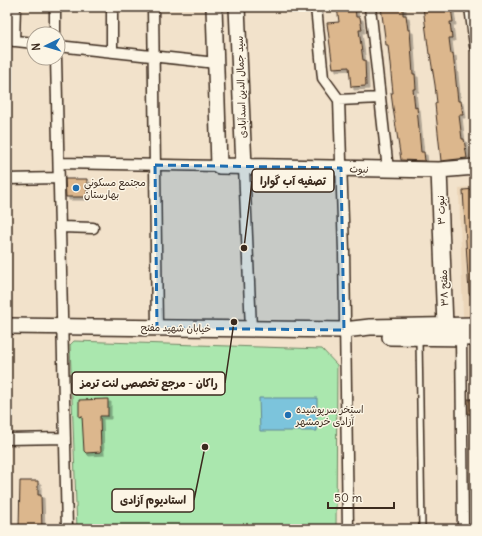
<svg xmlns="http://www.w3.org/2000/svg" width="482" height="536" font-family="Delius,'Playpen Sans Arabic',sans-serif">
  <style>
    .built { fill: #ebd5b8 }
    .green { fill: #aae7ae; stroke: #728866 }
    .water { fill: #7cc4dc; stroke: #628690 }
    .building { fill: #dcb78d; stroke: #3b2a1e; filter: url(#shadow) }
    .lines { fill: none; stroke-linecap: round; stroke-linejoin: round }
    .lane-casing { stroke: #3b2a1e; stroke-width: 8 }
    .street-casing { stroke: #3b2a1e; stroke-width: 13 }
    .secondary-casing { stroke: #3b2a1e; stroke-width: 18 }
    .lane { stroke: #fcf5e5; stroke-width: 5 }
    .street { stroke: #fcf5e5; stroke-width: 10 }
    .secondary { stroke: #fcf5e5; stroke-width: 15 }
    .marked { fill: #1f6fb2; fill-opacity: 0.2; stroke: #1f6fb2; stroke-width: 3; stroke-dasharray: 8 5; stroke-linejoin: round }
    .poi-dot { fill: #1f6fb2; stroke: #fcf5e5; stroke-width: 1.5 }
    .labels { text-anchor: middle; dominant-baseline: central; stroke-width: 3; stroke-linejoin: round; paint-order: stroke }
    .street-label { font-size: 10px; fill: #3b2a1e; stroke: #fcf5e5 }
    .poi-label { font-size: 10px; fill: #3b2a1e; stroke: #fcf5e5; text-anchor: start }
    .leader { fill: none; stroke: #3b2a1e; stroke-width: 1.5 }
    .callout-dot { fill: #3b2a1e; stroke: #fcf5e5; stroke-width: 1.5 }
    .callout { fill: #fcf5e5; stroke: #3b2a1e; stroke-width: 1.5 }
    .callout-label { font-size: 11px; text-anchor: middle; font-weight: bold; fill: #3b2a1e }
  </style>
  <defs>
    <filter id="shadow"><feDropShadow dx="3" dy="3" stdDeviation="0" flood-color="#0004"/></filter>
  </defs>
  <rect width="100%" height="100%" fill="#f2e2cb"/>
  <filter id="ink" filterUnits="userSpaceOnUse"><feTurbulence type="fractalNoise" baseFrequency=".025" numOctaves="2"/><feDisplacementMap in="SourceGraphic" scale="8" xChannelSelector="R" yChannelSelector="G"/><feConvolveMatrix kernelMatrix="1 2 1 2 8 2 1 2 1" color-interpolation-filters="sRGB"/></filter>
  <g filter="url(#ink)">
    <path class="built" d="M475,186V318H463L459,188Z"/>
    <path class="green" d="M74,341L322,349L337,365L336,529H77L70,345Z"/>
    <path class="water" d="M259,398H317V431H260Z"/>
    <path class="building" d="M337,7H355L356,17H360L362,30H359L363,60H365L366,86L351,87L349,67L333,68L327,23L339,22Z
      M381,7H403V15H406L408,30H410L413,74H415L416,89H413L415,108L417,107L421,152H424L425,161L401,160L393,108L391,93H393L388,45H386Z
      M423,7L451,8L453,22H450L452,38H449L451,54L453,53L458,101H461L463,115H459L462,139H464L467,158L441,161L435,104L437,103L435,85L430,54H429Z
      M65,179H87V197H66Z
      M475,189V294H469L463,190Z
      M108,399V416H100L101,452L86,453L84,451L82,416L79,417V400Z
      M468,399L475,400V414H468Z
      M20,481H38V495H41L42,529H19Z"/>
    <g class="lines">
      <defs>
        <path id="lane" d="M419,340L422,529"/>
        <path id="street" d="M55,7V34
          M112,7V52
          M153,7L157,328
          M316,7L323,78L339,100L344,251L348,529
          M370,7L388,170
          M470,7L475,46
          M7,40L34,43
          M14,41L15,7
          M58,46L216,63
          M56,58L67,529
          M339,100L380,98
          M59,163L219,166
          M244,167L251,329
          M7,179L59,178
          M61,227L93,228
          M461,337L463,529
          M7,439L65,438"/>
        <path id="secondary" d="M214,7L219,166L439,170L475,167
          M237,7L244,167
          M439,170L445,326
          M7,326L344,330L370,327L475,325
          M390,337L475,338"/>
      </defs>
      <use href="#lane" class="lane-casing"/>
      <use href="#street" class="street-casing"/>
      <use href="#secondary" class="secondary-casing"/>
      <use href="#lane" class="lane"/>
      <use href="#street" class="street"/>
      <use href="#secondary" class="secondary"/>
    </g>
  </g>
  <path class="marked" d="M155,165L341,168L344,330L157,328Z"/>
  <g class="poi-dot">
    <circle cx="76" cy="188" r="4"/>
    <circle cx="288" cy="415" r="4"/>
  </g>
  <g class="labels">
    <g class="street-label">
      <text transform="translate(241 87) rotate(-92)">سید جمال الدین اسدآبادی</text>
      <text transform="translate(359 169) rotate(2)">نبوت</text>
      <text transform="translate(441 210) rotate(-92)">نبوت ۳</text>
      <text transform="translate(444 288) rotate(-92)">مفتح ۳۸</text>
      <text transform="translate(176 328) rotate(1)">خیابان شهید مفتح</text>
    </g>
    <g class="poi-label">
      <text x="84" y="182">مجتمع مسکونی<tspan x="84" dy="12">بهارستان</tspan></text>
      <text x="296" y="409">استخر سرپوشیده<tspan x="296" dy="12">آزادی خرمشهر</tspan></text>
    </g>
  </g>
  <path class="leader" d="M244 248L252 181M234 322L225 383M205 447L194 500"/>
  <g class="callout-dot">
    <circle cx="244" cy="248" r="4"/>
    <circle cx="234" cy="322" r="4"/>
    <circle cx="205" cy="447" r="4"/>
  </g>
  <g class="callout">
    <rect x="252" y="169" width="82" height="23" rx="4"/>
    <rect x="72" y="372" width="153" height="23" rx="4"/>
    <rect x="112" y="489" width="82" height="23" rx="4"/>
  </g>
  <g class="callout-label">
    <text x="293" y="185">تصفیه آب گوارا</text>
    <text x="149" y="387">راکان - مرجع تخصصی لنت ترمز</text>
    <text x="153" y="504">استادیوم آزادی</text>
  </g>
  <rect width="482" height="536" fill="none" stroke="#fcf5e5" stroke-width="24"/>
  <rect x="12" y="12" width="458" height="512" fill="none" stroke="#3b2a1e" stroke-width="1.5" filter="url(#ink)"/>
  <g transform="translate(46 46) rotate(265)"><circle r="19" fill="#fcf5e5" stroke="#afa495"/>
  <path d="M0-3L7 15L0 10L-7 15Z" fill="#1f6fb2"/>
  <text y="-6" font-size="11" font-weight="bold" text-anchor="middle" fill="#3b2a1e">N</text>
  </g>
  <path d="M328 502v6h66v-6" fill="none" stroke="#3b2a1e" stroke-width="2"/>
  <text x="334" y="502" font-size="12" fill="#3b2a1e" stroke="#fcf5e5" stroke-width="3" paint-order="stroke">50 m</text>
</svg>
